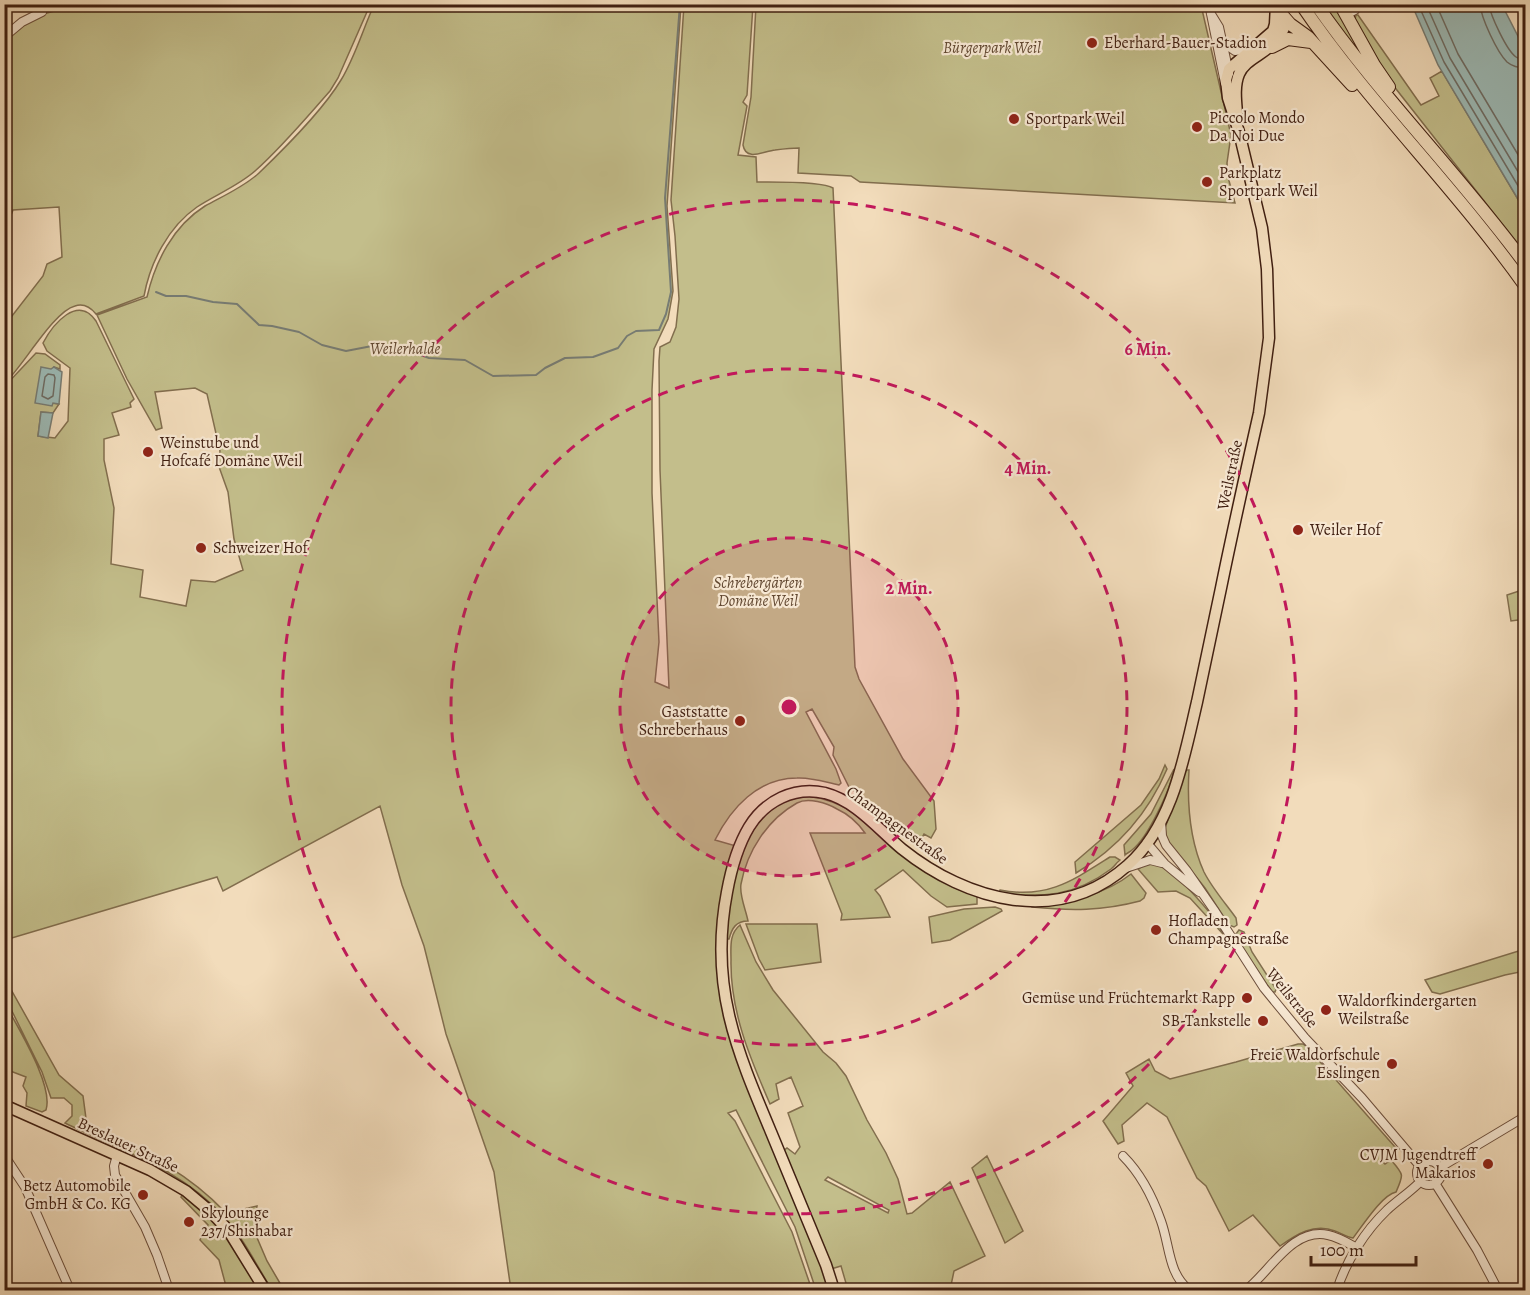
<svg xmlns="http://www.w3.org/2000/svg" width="1530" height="1295" font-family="Alegreya,serif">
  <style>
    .green { fill: #c3be8b; stroke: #826e4e; stroke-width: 1.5; fill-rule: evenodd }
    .water { fill: #9cbab6; stroke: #777c74; stroke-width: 1.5 }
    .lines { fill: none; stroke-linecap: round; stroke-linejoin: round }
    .shore { stroke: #6e6c64; stroke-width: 1.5 }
    .stream { stroke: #777c74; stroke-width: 2 }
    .minor-casing { stroke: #6c4e3c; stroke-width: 10 }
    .major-casing { stroke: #401f11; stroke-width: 13 }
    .highway-casing { stroke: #401f11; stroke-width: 14 }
    .minor { stroke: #f7e8d3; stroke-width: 8 }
    .major { stroke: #f2dcbb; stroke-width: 10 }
    .highway { stroke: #f2dcbb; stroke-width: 12 }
    .ring { fill: none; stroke: #c2185b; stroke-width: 3; stroke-dasharray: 10 8 }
    .poi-dot { fill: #8f2418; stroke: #f7e8d3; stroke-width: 2 }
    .labels { text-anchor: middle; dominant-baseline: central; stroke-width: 4.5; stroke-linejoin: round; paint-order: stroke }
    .poi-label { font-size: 16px; fill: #401f11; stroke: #f7e8d3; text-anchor: start }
    .park-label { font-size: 16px; font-style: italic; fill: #614730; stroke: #f7e8d3 }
    .street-label { font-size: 16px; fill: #401f11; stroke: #f7e8d3 }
    .centre { fill: #c2185b; stroke: #f7e8d3; stroke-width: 3 }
    .ring-label { font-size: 18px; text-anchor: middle; font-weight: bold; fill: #c2185b; stroke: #f7e8d3; stroke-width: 4.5; stroke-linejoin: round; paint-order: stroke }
  </style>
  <rect width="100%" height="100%" fill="#f2dcbb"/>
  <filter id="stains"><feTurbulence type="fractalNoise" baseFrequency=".00333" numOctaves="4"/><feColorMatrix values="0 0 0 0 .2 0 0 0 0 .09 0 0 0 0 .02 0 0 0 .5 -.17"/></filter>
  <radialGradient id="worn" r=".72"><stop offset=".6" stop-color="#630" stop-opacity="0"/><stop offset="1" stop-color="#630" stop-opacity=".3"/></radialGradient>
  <path class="green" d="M176,4L370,5L338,78L330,91C306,118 282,147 255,171C238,186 215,195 197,207C168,227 150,263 144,296L96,314C91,308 84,303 75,306C54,311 23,366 5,383V325L43,276L47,264L62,257L59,207L13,210L5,231V40C17,29 30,18 47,13C76,3 132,8 164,8Z
    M374,5H681L667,206L673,291L668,319L654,349L652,390V493L659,642L655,682L669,688L660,470L659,361L660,347L670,342L676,327L679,299L675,236L671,200L684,5H753L747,95L743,102L747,106L738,155L756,157L757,182C773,182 822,181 833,188L855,667L859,679L903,759L934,801L936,829L931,838L924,834L918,845L879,809L849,787L833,755L834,747L812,709L806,712L836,769L841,783L839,785C825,782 811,777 797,778C758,778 731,808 715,840L736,846L720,983L830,1290H816L795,1227L736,1110L728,1113L735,1121L792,1232L812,1290H511L494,1172L446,1034L424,946L402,885L380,806L223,891L217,877L5,940L4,387L36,353L45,354L60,365V369L54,367L52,403L59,404L53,413L41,412L38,436L55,438L68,421L70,368L47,351L43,343C53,324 78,294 96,321L134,399L130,403L131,407L112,413L119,435L104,439V460L114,508L111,564L143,570L140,597L186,606L191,580L215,582L243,570L234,539L228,492L218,464L220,451L207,394L195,388L155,392L162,428L156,430L127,379L97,315L147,297C155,262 173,226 205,206C223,196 244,187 259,173C285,148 323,110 341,80C355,57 363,29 374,5Z
    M756,5H1201L1231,135L1227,163L1228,177L1235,203L860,182L851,176L798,173L799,148C791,148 783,149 775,150C764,151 746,162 743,145L751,97Z
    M1324,5H1336L1369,63L1356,49Z
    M1356,15H1358L1421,105L1439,96L1430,78L1442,71L1525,211V253L1389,80L1355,19Z
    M1525,589V619L1511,621L1507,595Z
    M1165,765L1167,769C1148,814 1118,848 1076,873L1075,862L1141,805L1159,779Z
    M1174,769C1171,788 1148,838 1132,850C1130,852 1127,853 1125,855L1124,845L1151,814Z
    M1186,770H1189C1187,804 1190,841 1204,872C1212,888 1226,904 1236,918L1237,925L1234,927L1229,925L1205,888L1167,840L1165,828Z
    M807,796C865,802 902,858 951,886C959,890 968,893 977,896V904L947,907L931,896L903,870L875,890L880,896L890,917L841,920L842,914L810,833H865C858,823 848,814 837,809C827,803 808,797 797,803C768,819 747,851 741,884C739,895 746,910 748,921C736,921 732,928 729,939H726C728,893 739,823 784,801C791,798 800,797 807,796Z
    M1110,857H1115L1120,860C1115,864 1116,865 1111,869C1074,897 1043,897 999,894L1000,890C1047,899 1072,881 1110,857Z
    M1148,863C1153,864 1158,865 1162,867C1178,874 1218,919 1223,934L1190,898L1176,891L1158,892L1138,869Z
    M1131,874L1146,893L1144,898L1140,901C1102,911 1071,911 1032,907V905C1067,903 1103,896 1131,874Z
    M995,907L1001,909L1002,911L950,940L932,943L929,917L964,909Z
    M746,924H817L821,962L765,970L759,959Z
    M740,925L756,962L773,990L823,1052L836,1063L846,1076L867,1120L886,1153L898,1179L907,1214L912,1213L950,1182L985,1256L954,1271L950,1290H848L841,1266L831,1269L783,1151L787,1148L795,1154L800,1147L788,1113L803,1106L791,1077L776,1084L779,1099L770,1104C750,1058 730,1011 731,960C731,947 729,934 740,925ZM828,1177L889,1210L888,1213L825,1180Z
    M1239,930L1244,932L1252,952L1276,989L1275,992H1272L1237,940L1236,934Z
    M1525,949V971L1505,975L1440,994L1432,992L1425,980Z
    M4,977L59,1075L83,1096L87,1126C142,1152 183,1168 226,1213L257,1206L255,1233L267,1261L284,1290H272C257,1266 244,1239 225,1218C182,1169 122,1151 65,1123L72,1116V1105L64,1098H51L42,1072L5,997Z
    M5,1003C17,1027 54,1085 46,1110L42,1112L26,1106L27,1093L23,1086L26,1077L5,1069Z
    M1298,1044H1303L1307,1047L1395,1147L1381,1160L1385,1164L1391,1160C1404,1175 1404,1174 1396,1192C1382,1195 1363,1225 1353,1238C1346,1237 1341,1233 1335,1231C1314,1223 1297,1234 1280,1246L1253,1215L1229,1231L1206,1186L1197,1178L1167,1117L1147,1103L1122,1125L1124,1141L1118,1144L1103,1121L1133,1086L1126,1073L1149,1059L1155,1071L1170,1079L1236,1062Z
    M987,1156L1023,1231L1005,1243L972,1168Z
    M183,1193L217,1223L261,1290H227L219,1260L200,1240L208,1225L181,1197Z"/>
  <path class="water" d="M1412,5H1502L1525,50V211L1438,65Z
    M41,367L51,369L54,367L62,372L59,404L53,403L52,406L35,403Z
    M41,412L53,413L48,438L38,436Z"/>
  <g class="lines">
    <path class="shore" d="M1418,4L1444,62L1526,199
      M1426,4L1450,58L1526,185
      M1436,4L1458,54L1526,168
      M1480,4C1481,18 1497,52 1507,62C1513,67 1519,68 1526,68
      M1489,4C1490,15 1507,51 1516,57C1520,60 1521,59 1526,59
      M48,374L54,375L55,378L53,396L48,399L42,396L45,377Z"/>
    <path class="stream" d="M156,292L166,296H186L213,302L237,304L259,325L272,326L299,332L322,345L346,351L372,346L415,353L429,358L465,360L493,376L536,375L545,368L565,358L593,357L618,348L627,336L636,331L659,330L666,314L671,292L665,198L680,4"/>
    <defs>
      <path id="minor" d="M1209,4L1225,83
        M1211,14L1219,27L1229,73
        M1346,15L1355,10L1359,4
        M4,37L22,22L42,12
        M1224,43L1235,51L1250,49
        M1161,821L1162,836L1166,845L1187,871L1214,910L1264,988L1305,1038L1362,1098L1419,1165
        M1147,843L1165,864L1199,892
        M1126,868L1150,860L1162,863
        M4,1155L25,1187L70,1290
        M117,1155L114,1166L115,1175L145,1227L157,1255L169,1290
        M1123,1156C1141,1174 1153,1198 1161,1221C1170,1246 1168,1273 1189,1290
        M1417 1173a12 12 0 1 1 24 0a12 12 0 1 1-24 0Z
        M1439,1168L1526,1116
        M1435,1183L1477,1250L1498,1290
        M1246,1290C1269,1273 1292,1227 1328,1235C1338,1237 1348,1243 1357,1248
        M1337,1290C1346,1261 1365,1231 1387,1210C1398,1200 1410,1192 1420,1182"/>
      <path id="major" d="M1237,113C1236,101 1234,86 1239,74C1247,55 1274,54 1285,26L1282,15
        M4,1105L150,1170L186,1191L211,1212L228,1230L265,1290
        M834,1290L826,1265C808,1221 789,1176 771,1132C736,1049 709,985 727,892C731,870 737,847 749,827C765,801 794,786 825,793C856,801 878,829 902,849C967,901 1059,927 1128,865C1173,825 1184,757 1197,702C1205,664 1213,626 1221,588C1233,529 1246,471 1259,413L1269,338L1267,269L1262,228L1239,132L1228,98L1226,80L1229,69L1273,31L1275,24L1276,4"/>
      <path id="highway" d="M1301,4C1369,104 1456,188 1526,287
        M1316,4C1380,96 1460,175 1526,265
        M1340,4L1374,65L1389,87
        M1283,16L1290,24L1308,37L1352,85
        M1272,47L1288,39L1311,42"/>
    </defs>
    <use href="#minor" class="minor-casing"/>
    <use href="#major" class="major-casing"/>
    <use href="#highway" class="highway-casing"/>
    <use href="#minor" class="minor"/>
    <use href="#major" class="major"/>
    <use href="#highway" class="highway"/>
  </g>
  <circle cx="789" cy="707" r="169" fill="#c2185b" fill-opacity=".12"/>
  <g class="ring">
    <circle cx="789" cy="707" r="169"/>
    <circle cx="789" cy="707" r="338"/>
    <circle cx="789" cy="707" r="507"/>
  </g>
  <g class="poi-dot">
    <circle cx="1092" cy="43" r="6"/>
    <circle cx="1014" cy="119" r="6"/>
    <circle cx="1197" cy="127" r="6"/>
    <circle cx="1207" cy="182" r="6"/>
    <circle cx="148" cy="452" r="6"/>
    <circle cx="1298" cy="530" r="6"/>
    <circle cx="201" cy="548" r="6"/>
    <circle cx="740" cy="721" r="6"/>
    <circle cx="1156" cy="930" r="6"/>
    <circle cx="1247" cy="998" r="6"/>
    <circle cx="1326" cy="1010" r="6"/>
    <circle cx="1263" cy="1021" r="6"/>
    <circle cx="1392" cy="1064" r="6"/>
    <circle cx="1488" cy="1164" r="6"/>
    <circle cx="143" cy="1195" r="6"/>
    <circle cx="189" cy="1222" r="6"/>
  </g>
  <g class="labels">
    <g class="poi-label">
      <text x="1104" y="43">Eberhard-Bauer-Stadion</text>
      <text x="1209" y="118">Piccolo Mondo<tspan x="1209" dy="18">Da Noi Due</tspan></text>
      <text x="1026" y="119">Sportpark Weil</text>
      <text x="1219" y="173">Parkplatz<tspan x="1219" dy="18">Sportpark Weil</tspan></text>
      <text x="160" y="443">Weinstube und<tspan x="160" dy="18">Hofcafé Domäne Weil</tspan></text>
      <text x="1310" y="530">Weiler Hof</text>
      <text x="213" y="548">Schweizer Hof</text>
      <text x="728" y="712" text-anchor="end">Gaststatte<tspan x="728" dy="18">Schreberhaus</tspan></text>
      <text x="1168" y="921">Hofladen<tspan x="1168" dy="18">Champagnestraße</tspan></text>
      <text x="1235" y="998" text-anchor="end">Gemüse und Früchtemarkt Rapp</text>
      <text x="1338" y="1001">Waldorfkindergarten<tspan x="1338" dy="18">Weilstraße</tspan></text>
      <text x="1251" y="1021" text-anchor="end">SB-Tankstelle</text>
      <text x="1380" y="1055" text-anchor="end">Freie Waldorfschule<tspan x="1380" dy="18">Esslingen</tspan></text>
      <text x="1476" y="1155" text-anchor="end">CVJM Jugendtreff<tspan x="1476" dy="18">Makarios</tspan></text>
      <text x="131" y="1186" text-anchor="end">Betz Automobile<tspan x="131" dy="18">GmbH &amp; Co. KG</tspan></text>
      <text x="201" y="1213">Skylounge<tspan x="201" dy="18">237/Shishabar</tspan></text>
    </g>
    <g class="park-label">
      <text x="992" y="48">Bürgerpark Weil</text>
      <text x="405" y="349">Weilerhalde</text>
      <text x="758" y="583">Schrebergärten<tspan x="758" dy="18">Domäne Weil</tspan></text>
    </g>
    <g class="street-label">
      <text transform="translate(1230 475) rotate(-78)">Weilstraße</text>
      <text transform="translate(897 825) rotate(36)">Champagnestraße</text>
      <text transform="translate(1292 998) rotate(51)">Weilstraße</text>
      <text transform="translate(128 1145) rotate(25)">Breslauer Straße</text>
    </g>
  </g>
  <circle cx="789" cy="707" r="9" class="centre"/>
  <g class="ring-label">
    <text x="1148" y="355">6 Min.</text>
    <text x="1028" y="474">4 Min.</text>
    <text x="909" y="594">2 Min.</text>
  </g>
  <rect width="1530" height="1295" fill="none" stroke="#f2dcbb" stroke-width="24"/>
  <rect x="6" y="6" width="1518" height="1283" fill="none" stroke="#401f11" stroke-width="3"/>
  <rect x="12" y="12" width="1506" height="1271" fill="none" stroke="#401f11" stroke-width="1.5"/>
  <path d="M1311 1256v9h105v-9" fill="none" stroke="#401f11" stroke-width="3"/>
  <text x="1320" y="1256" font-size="18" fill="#401f11" stroke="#f7e8d3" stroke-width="4.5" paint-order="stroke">100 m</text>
  <rect width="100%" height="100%" filter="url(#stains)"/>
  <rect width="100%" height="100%" fill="url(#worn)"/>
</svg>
